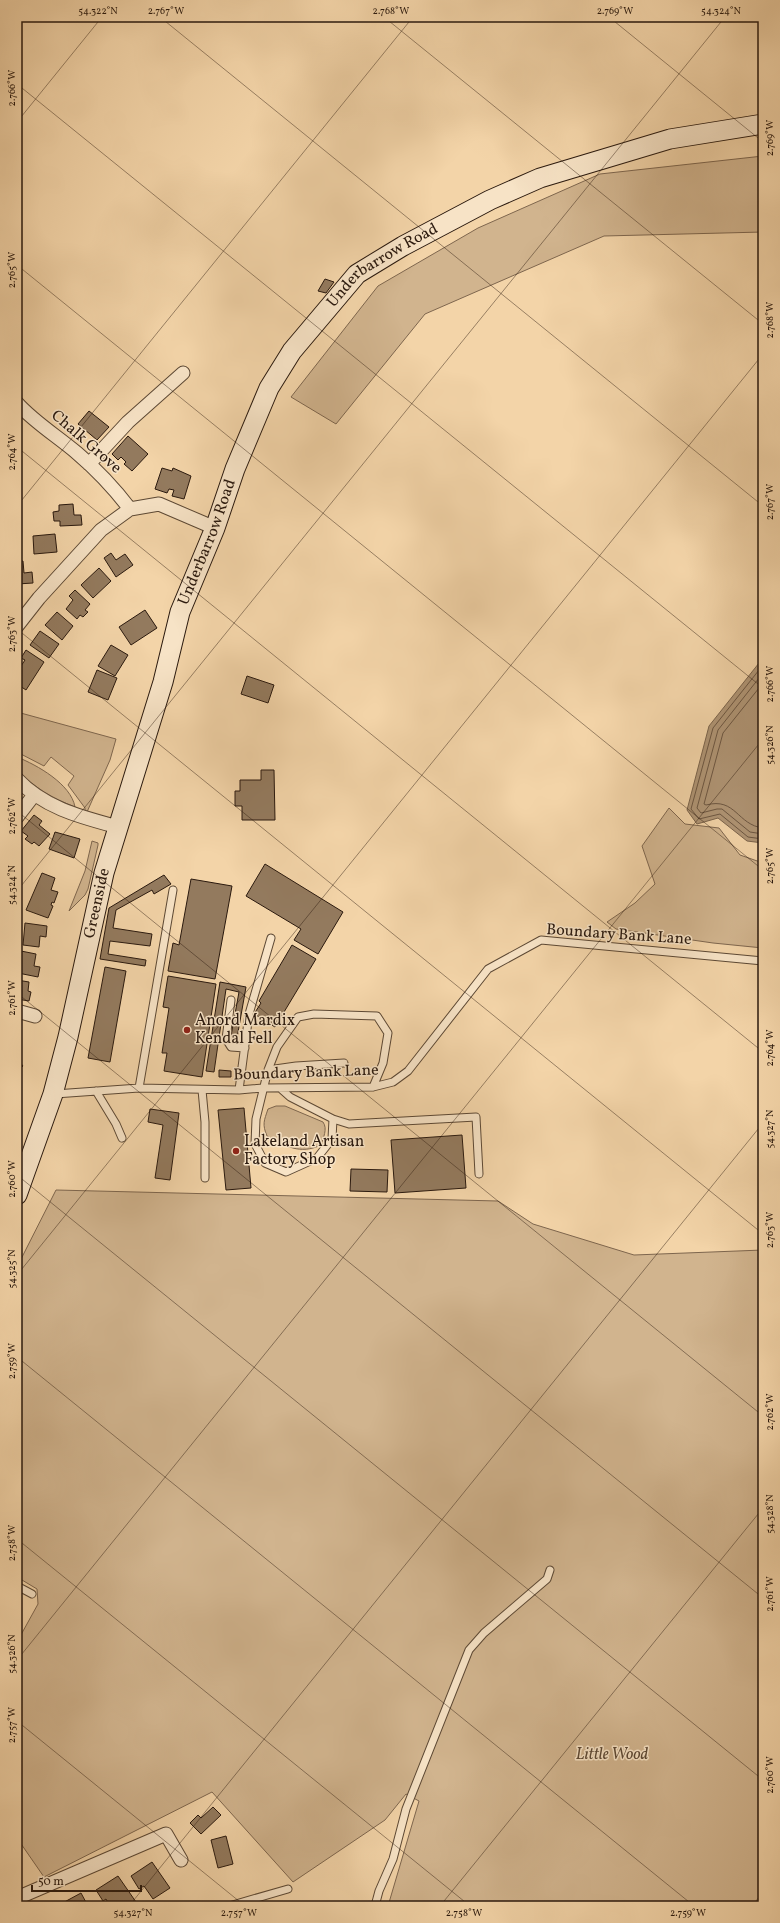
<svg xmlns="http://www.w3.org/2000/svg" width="780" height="1923" font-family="Vollkorn,serif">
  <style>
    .green { fill: #d1b48e; stroke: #7e664e }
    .water { fill: #af9474; stroke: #7a634b }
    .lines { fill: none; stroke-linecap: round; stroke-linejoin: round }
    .shore { stroke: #6c5641; stroke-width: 1 }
    .building { fill: #937a5e; stroke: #2a190e }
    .lane-casing { stroke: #5c4834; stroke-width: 9 }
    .street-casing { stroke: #5c4834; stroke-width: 15 }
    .secondary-casing { stroke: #2a190e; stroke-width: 21 }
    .lane { stroke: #f7e3c6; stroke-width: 7 }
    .street { stroke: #f7e3c6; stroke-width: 13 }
    .secondary { stroke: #f7e3c6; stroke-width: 19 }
    .ticks { fill: none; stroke: #2a190e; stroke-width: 1; stroke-opacity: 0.45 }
    .poi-dot { fill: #8f2418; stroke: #f7e3c6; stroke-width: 1.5 }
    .labels { text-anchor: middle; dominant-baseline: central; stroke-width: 3; stroke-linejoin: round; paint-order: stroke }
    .street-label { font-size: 16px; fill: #2a190e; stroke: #f7e3c6 }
    .poi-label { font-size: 16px; fill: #2a190e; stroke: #f7e3c6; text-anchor: start }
    .park-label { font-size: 16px; font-style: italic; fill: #5c4834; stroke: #f7e3c6 }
    .neatline { fill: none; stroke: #2a190e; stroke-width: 1.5 }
    .ticks-label { font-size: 10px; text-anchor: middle; fill: #2a190e }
  </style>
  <rect width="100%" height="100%" fill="#f3d4a8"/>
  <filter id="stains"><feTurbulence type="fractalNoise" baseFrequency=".005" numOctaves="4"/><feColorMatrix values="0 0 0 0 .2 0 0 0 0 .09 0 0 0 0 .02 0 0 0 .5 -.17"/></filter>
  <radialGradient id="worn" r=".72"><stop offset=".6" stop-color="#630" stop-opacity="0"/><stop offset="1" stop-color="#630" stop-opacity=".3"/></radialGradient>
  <path class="green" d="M763,156V232L604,236L425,314L336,424L291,397L378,286L478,228L600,174Z
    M17,712L116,739L110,760L87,812L85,811V808L68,785L74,776L51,757L44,766L17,752Z
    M17,757C37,765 71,784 75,807C52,798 35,788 17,770Z
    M669,808L685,824L719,828L740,855L763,863V948L713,943L616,929L607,922L635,903L655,884L642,846Z
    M92,841L98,843V845L88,889L85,895L69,911L85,871Z
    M276,1106H285L323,1122C328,1129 323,1138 321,1145C300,1155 285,1146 267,1136C262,1124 264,1121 268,1109Z
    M56,1190L498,1201L533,1224L634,1255L763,1250V1906H388L419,1801L406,1794L385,1820L293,1882L212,1792L44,1877L17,1838V1642L38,1604L37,1589L17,1577V1267Z"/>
  <path class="water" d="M763,658V843L747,841L718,818L697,824L687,810L709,726Z"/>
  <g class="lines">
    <path class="shore" d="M763,665L713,728L691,809L699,819L720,814L748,837L763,839
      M763,673L718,730L697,808L701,813L717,809H722L750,832L763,834
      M763,683L723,733L704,804L706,805C736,797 737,825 763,828"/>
  </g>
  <path class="building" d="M325,279L334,282L326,293L318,291Z
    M89,411L109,427L97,440L78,424Z
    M128,436L148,454L132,471L124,464L126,462L121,457L118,460L112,454Z
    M162,468L172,471L173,468L191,476L184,499L172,496L174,490L169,489L167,493L155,489Z
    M73,504L74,515H81L82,525L60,526V521H54L53,512L59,511V505Z
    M55,534L57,552L34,554L33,536Z
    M111,553L116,560L125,554L133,565L116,577L104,558Z
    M17,561H23L24,573L32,572L33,583L17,584Z
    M99,568L111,581L93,598L81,585Z
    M75,590L90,604L85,610L88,612L83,617L80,615L77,619L66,609L73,600L69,596Z
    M145,610L157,628L131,645L119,627Z
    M57,612L73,626L62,640L45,625Z
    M40,631L59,644L49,658L30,645Z
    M111,645L128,655L115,676L98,666Z
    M26,650L44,662L26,690L17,684V672L25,660L21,658Z
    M97,670L117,678L108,700L88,692Z
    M247,676L274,685L268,703L241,694Z
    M261,770H274L275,820H242V806H235V791H240V780H261Z
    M34,815L42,821L39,825L50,834L39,846L34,842L32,844L25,839L28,836L21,831Z
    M55,832L80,839L74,858L49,849Z
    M265,864L343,912L318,954L294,940L301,929L246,896Z
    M42,873L55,878L51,890L58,892L54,903L52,902L51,905L53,906L48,918L26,910Z
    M164,875L171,884L154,894L152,890L116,910L113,928L152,934L150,946L110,941L108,954L146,960L145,966L100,959L109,908Z
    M191,879L232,886L215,979L168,971L173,943L179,945Z
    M25,923L47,926L46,937L40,936L39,947L23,945Z
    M292,945L316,959L275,1027L254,1014L261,1003L259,1001Z
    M21,951L36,954L34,966L40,967L38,977L18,973Z
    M105,967L126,971L110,1062L88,1058Z
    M168,976L216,984L202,1077L164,1071L167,1053H162L169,1008L163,1007Z
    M17,980L29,982L28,991L31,992L29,1001L17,999Z
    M220,982L246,987L237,1038L231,1036L239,992L226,989L214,1072L206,1071Z
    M17,1059L23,1066L17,1072Z
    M219,1070L231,1071V1077H219Z
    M244,1108L251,1188L226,1190L218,1110Z
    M150,1109L179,1113L170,1180L155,1178L163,1125L148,1122Z
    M462,1135L466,1188L395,1193L391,1140Z
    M351,1169L388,1170L387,1192L350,1191Z
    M213,1807L221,1815L201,1834L190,1823L198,1815L201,1818Z
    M226,1836L233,1864L218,1868L211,1840Z
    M152,1862L170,1888L153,1899L144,1886L139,1889L131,1876Z
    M118,1876L136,1902L130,1906H110L106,1899L103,1901L96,1890Z
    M81,1893L88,1906H57Z"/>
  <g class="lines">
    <defs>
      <path id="lane" d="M231,1000L226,1039L231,1047L245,1048
        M268,1070L296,1066L344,1063
        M139,1088L173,890
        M281,1089L290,1097L333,1119L332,1139L317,1158L286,1172L265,1163L255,1144L256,1119L268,1070L277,1047L298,1017L314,1014L377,1016L388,1033L383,1063L373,1087
        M202,1090L205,1122V1178
        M239,1090L249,1014L271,938
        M96,1091L116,1124L122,1138
        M55,1094L139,1088L239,1090L263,1088L373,1087L393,1082L408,1071L488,969L541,940L763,961
        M333,1119L349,1124L476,1117L479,1174
        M17,1586L32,1594
        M229,1906L288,1889
        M375,1906L379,1891L393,1859L406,1809L469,1650L484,1633L547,1579L550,1570"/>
      <path id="street" d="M17,403C34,422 57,436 77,453C97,470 114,488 130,509
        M89,464L128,422L183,373
        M17,626L39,598L101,530L130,509L159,504L215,528
        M17,779C44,808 81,817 118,827
        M17,817L34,795
        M17,1011L35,1016
        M17,1898L166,1834L181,1860"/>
      <g id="secondary">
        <path id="s1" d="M17,1195L53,1094L68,1037L104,873L163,682L180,612L215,528L235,469L269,388L292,351L357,274L403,246L490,200L540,178L670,139L763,124"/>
      </g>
    </defs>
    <use href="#lane" class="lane-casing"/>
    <use href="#street" class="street-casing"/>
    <use href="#secondary" class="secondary-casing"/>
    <use href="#lane" class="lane"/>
    <use href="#street" class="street"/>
    <use href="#secondary" class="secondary"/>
  </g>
  <path class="ticks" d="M160,17L763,506M384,17L763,324M609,17L763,142M17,84L763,688M17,122L102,17M17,265L763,870M17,447L763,1052M17,506L413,17M17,629L763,1234M17,811L763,1416M17,891L725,17M17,993L763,1598M17,1175L763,1780M17,1275L763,354M17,1357L694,1906M17,1539L470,1906M17,1660L763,739M17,1721L245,1906M17,1903L20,1906M129,1906L763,1123M440,1906L763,1508M752,1906L763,1892"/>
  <g class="poi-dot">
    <circle cx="187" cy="1030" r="4"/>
    <circle cx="236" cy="1151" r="4"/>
  </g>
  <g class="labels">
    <g class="street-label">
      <text stroke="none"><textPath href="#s1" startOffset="1017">Underbarrow Road</textPath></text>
      <text transform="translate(86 442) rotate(41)">Chalk Grove</text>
      <text stroke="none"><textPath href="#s1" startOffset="681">Underbarrow Road</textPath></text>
      <text stroke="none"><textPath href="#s1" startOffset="303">Greenside</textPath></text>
      <text transform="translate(619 935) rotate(4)">Boundary Bank Lane</text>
      <text transform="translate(306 1073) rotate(-2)">Boundary Bank Lane</text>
    </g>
    <g class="poi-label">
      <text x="195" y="1021">Anord Mardix<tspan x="195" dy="18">Kendal Fell</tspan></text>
      <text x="244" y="1142">Lakeland Artisan<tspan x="244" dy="18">Factory Shop</tspan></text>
    </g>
    <g class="park-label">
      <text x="612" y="1755">Little Wood</text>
    </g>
  </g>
  <rect width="780" height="1923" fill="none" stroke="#f3d4a8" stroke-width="44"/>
  <path d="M32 1885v6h109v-6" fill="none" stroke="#2a190e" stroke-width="2"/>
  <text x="38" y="1885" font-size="12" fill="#2a190e" stroke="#f7e3c6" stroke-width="3" paint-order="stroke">50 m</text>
  <rect x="22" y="22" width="736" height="1879" class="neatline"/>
  <g class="ticks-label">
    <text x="98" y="14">54.322°N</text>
    <text x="166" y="14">2.767°W</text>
    <text x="391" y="14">2.768°W</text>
    <text x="615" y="14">2.769°W</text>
    <text x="721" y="14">54.324°N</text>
    <text transform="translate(11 88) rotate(-90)" y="4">2.766°W</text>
    <text transform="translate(769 138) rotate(-90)" y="4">2.769°W</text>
    <text transform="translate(11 270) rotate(-90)" y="4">2.765°W</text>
    <text transform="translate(769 320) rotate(-90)" y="4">2.768°W</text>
    <text transform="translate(11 452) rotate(-90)" y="4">2.764°W</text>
    <text transform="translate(769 502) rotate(-90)" y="4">2.767°W</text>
    <text transform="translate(11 634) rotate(-90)" y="4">2.763°W</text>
    <text transform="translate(769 684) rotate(-90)" y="4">2.766°W</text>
    <text transform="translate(769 745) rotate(-90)" y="4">54.326°N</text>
    <text transform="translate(11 816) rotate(-90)" y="4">2.762°W</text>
    <text transform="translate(769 866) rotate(-90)" y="4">2.765°W</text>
    <text transform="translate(11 885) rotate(-90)" y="4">54.324°N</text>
    <text transform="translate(11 998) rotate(-90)" y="4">2.761°W</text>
    <text transform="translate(769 1048) rotate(-90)" y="4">2.764°W</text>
    <text transform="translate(769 1129) rotate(-90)" y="4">54.327°N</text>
    <text transform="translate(11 1179) rotate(-90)" y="4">2.760°W</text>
    <text transform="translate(769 1230) rotate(-90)" y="4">2.763°W</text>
    <text transform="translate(11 1269) rotate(-90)" y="4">54.325°N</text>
    <text transform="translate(11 1361) rotate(-90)" y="4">2.759°W</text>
    <text transform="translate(769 1412) rotate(-90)" y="4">2.762°W</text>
    <text transform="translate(769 1514) rotate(-90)" y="4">54.328°N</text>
    <text transform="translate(11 1543) rotate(-90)" y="4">2.758°W</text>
    <text transform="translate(769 1594) rotate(-90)" y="4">2.761°W</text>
    <text transform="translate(11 1654) rotate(-90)" y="4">54.326°N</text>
    <text transform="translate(11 1725) rotate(-90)" y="4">2.757°W</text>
    <text transform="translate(769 1775) rotate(-90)" y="4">2.760°W</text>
    <text x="133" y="1916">54.327°N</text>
    <text x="239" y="1916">2.757°W</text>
    <text x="464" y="1916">2.758°W</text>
    <text x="688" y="1916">2.759°W</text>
  </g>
  <rect width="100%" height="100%" filter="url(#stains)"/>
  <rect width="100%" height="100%" fill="url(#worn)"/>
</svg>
